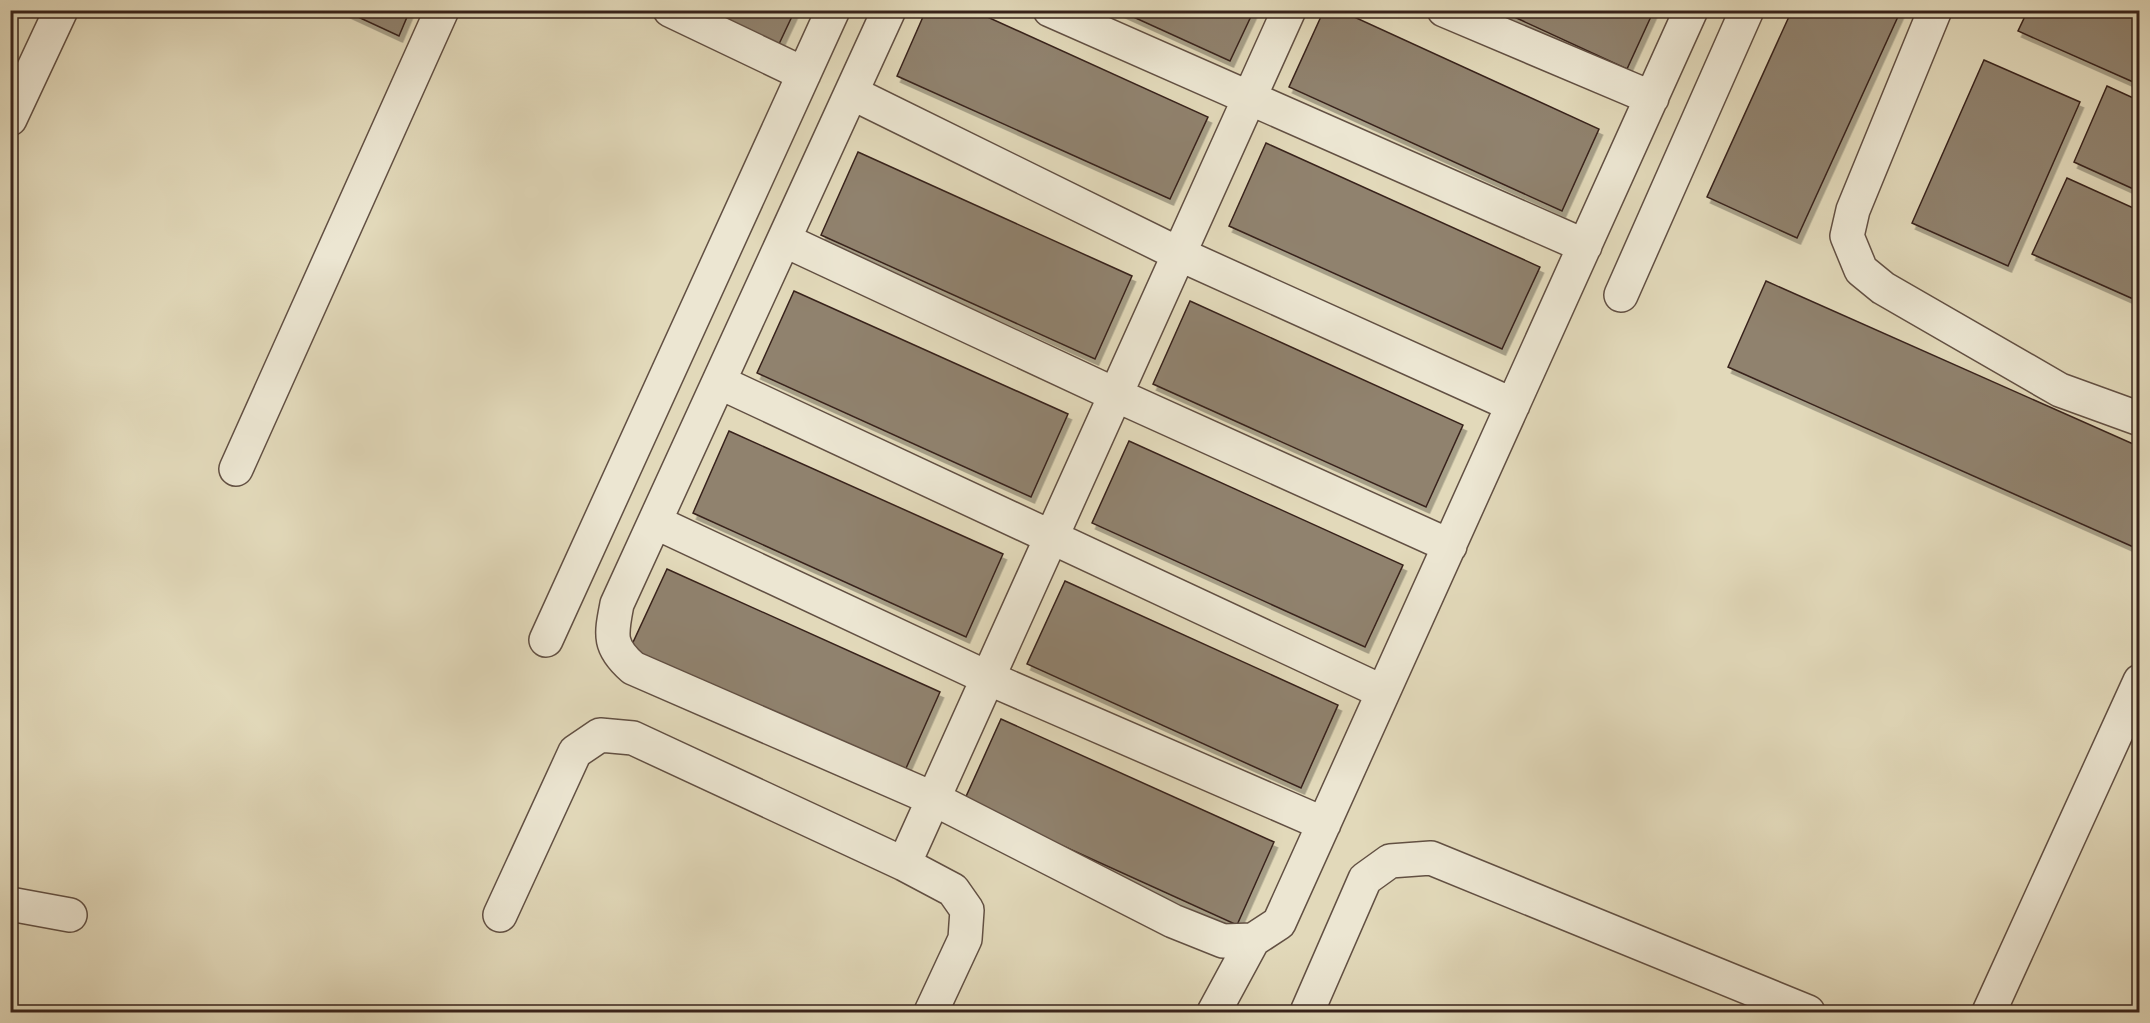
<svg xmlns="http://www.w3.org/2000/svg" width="2150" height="1023" font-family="Alegreya,serif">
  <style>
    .building { fill: #90826e; stroke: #38231b; stroke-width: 1.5; filter: url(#shadow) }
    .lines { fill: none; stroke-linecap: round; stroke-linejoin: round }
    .minor-casing { stroke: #625043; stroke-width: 36 }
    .minor { stroke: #ece6d2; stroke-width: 33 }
  </style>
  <defs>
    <filter id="shadow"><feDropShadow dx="3.5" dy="6" stdDeviation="0" flood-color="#0004"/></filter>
  </defs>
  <rect width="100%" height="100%" fill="#e2d9ba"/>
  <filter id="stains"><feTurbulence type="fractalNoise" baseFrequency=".00333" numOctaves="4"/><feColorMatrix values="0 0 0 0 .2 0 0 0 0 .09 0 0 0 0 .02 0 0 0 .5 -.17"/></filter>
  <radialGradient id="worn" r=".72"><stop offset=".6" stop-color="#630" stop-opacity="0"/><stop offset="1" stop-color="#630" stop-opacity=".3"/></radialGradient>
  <path class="building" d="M343,10H410L399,36Z
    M705,10H795L779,44Z
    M926,10H972L1208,117L1170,199L897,76Z
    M1118,10H1254L1230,61Z
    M1324,10H1339L1599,129L1562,211L1289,87Z
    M1499,10H1654L1627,69Z
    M1792,10H1901L1797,238L1707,197Z
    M2028,10H2140V85L2018,31Z
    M1984,60L2080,102L2008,266L1912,223Z
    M2107,86L2140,101V192L2074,162Z
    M1266,143L1540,267L1502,349L1229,226Z
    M858,152L1132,276L1095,359L821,235Z
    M2067,178L2140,211V302L2032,254Z
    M1766,281L2140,447L2138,549L1728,367Z
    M794,291L1068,414L1031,497L757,373Z
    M1190,301L1463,425L1426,507L1153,384Z
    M729,431L1003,554L966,637L693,513Z
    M1129,441L1403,565L1365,647L1092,523Z
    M667,569L940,692L903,775L629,651Z
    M1065,581L1338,705L1301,788L1027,664Z
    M1001,719L1274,842L1237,925L964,801Z"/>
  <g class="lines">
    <defs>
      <path id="minor" d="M670,10L804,74
        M889,10L617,604C611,635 608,646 633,668L934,799L1173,921L1223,941L1253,940L1279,923L1691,10
        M1050,10L1585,246
        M1444,10L1652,98
        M1935,10L1853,210L1847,236L1861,270L1883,288L2060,390L2140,419
        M852,93L1179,254L1513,405
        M10,119L61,10
        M784,240L1116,395L1450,546
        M1621,295L1747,10
        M719,382L1383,692
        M236,469L442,10
        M655,522L988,678L1324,824
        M546,640L833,10
        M904,864L1289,10
        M10,904L70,915
        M500,915L575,752L600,735L633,738L904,864L953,890L967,910L965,939L931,1012
        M1214,1012L1253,940
        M1307,1012L1365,879L1390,861L1431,858L1808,1012
        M1989,1012L2140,681"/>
    </defs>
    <use href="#minor" class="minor-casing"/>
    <use href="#minor" class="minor"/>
  </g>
  <rect width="2150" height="1023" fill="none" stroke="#e2d9ba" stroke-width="36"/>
  <rect x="12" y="12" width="2126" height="999" fill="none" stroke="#38231b" stroke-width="3"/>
  <rect x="18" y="18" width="2114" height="987" fill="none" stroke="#38231b" stroke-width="1.5"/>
  <rect width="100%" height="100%" filter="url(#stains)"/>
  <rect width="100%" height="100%" fill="url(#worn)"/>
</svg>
